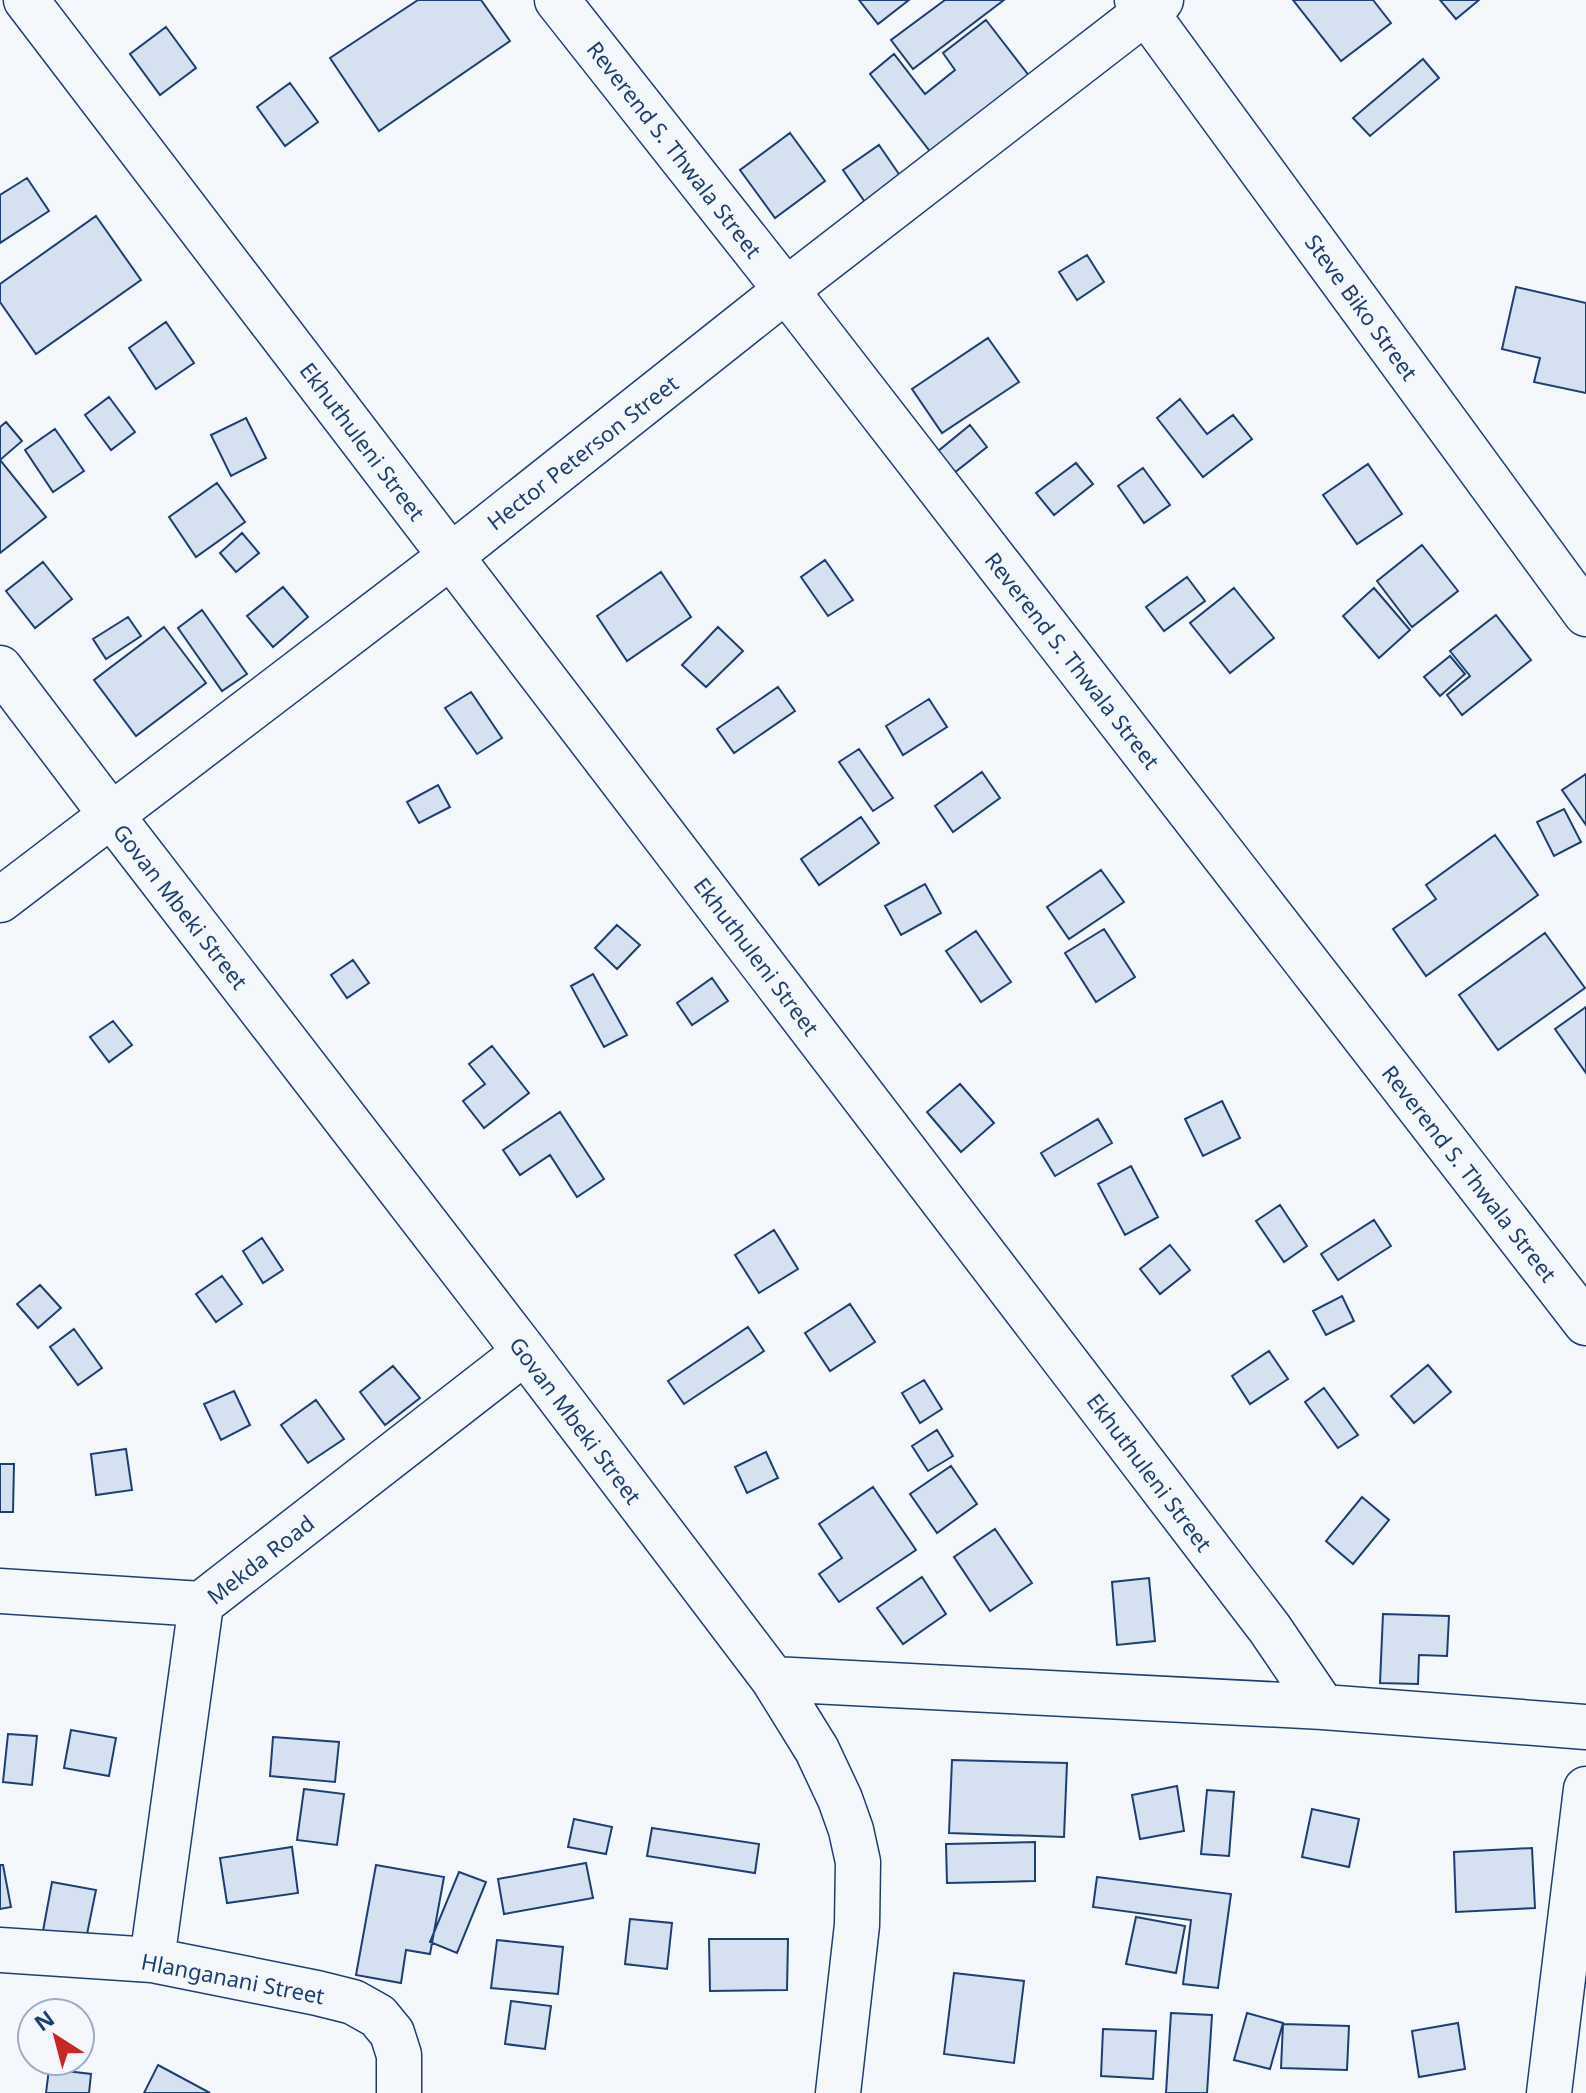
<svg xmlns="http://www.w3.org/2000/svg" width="1586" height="2093" font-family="'Noto Sans',sans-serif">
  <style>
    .building { fill: #d5e0f0; stroke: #1d3f73; stroke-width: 2 }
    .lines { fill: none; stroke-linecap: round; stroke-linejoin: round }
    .minor-casing { stroke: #1d3f73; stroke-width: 47 }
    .minor { stroke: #f4f7fb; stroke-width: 44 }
    .labels { text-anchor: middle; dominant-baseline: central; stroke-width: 6; stroke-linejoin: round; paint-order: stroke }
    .street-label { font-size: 22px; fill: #1d3f73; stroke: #f4f7fb }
  </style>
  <rect width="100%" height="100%" fill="#f4f7fb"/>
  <path class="building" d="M418,0H481L510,41L379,131L330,58Z
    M859,0H909L878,24Z
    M945,0H1004L913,69L891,40Z
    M1293,0H1373L1391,23L1341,61Z
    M1440,0H1479L1456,19Z
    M986,20L1044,95L946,172L870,74L894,54L925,94L955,70L943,53Z
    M166,27L196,68L160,95L130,54Z
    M1423,59L1439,78L1370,136L1353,118Z
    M290,83L318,122L285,146L257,107Z
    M790,133L825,181L775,218L740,170Z
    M879,145L903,180L867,205L843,170Z
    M27,178L49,211L0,243V195Z
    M96,216L141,280L36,354L0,302V284Z
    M1087,255L1104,282L1077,300L1059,272Z
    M1516,287L1586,303V393L1534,382L1540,358L1502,349Z
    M166,322L194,363L156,389L129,348Z
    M988,338L1019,382L942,433L912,389Z
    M109,397L135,432L111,450L85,415Z
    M1180,399L1207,434L1233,415L1252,439L1203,477L1157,418Z
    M246,418L266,458L231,476L211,435Z
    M6,422L22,441L0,460V427Z
    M970,425L987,447L954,473L937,452Z
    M55,429L84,471L53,492L25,450Z
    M0,460L46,517L0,553Z
    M1076,463L1093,484L1054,515L1036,493Z
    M1368,464L1402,514L1357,544L1323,495Z
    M1143,468L1170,505L1144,523L1118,486Z
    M217,483L245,522L196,557L169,517Z
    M242,533L259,553L236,572L220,553Z
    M1422,545L1458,591L1412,627L1377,581Z
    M825,560L853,600L828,616L801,577Z
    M43,562L72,599L35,628L6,591Z
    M661,572L691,617L627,661L597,616Z
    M1187,577L1205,601L1164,631L1146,607Z
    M283,587L308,617L273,647L247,616Z
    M1234,588L1274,638L1230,673L1190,623Z
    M1374,588L1410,630L1379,658L1343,616Z
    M202,610L247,674L222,691L178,628Z
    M1496,615L1531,660L1462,715L1447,695L1470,676L1450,651Z
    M128,617L141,636L106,659L93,639Z
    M164,627L206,683L136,736L94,680Z
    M718,627L743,651L706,687L682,665Z
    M1450,656L1465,674L1440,696L1424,677Z
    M778,687L795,711L734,753L717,729Z
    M471,692L502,738L477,754L445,708Z
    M929,699L947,727L903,755L886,726Z
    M859,749L893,798L873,811L839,762Z
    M982,772L1000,798L953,832L935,806Z
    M1586,774V825L1562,790Z
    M438,785L450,807L419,823L407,802Z
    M1564,809L1581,842L1554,856L1537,822Z
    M861,817L879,843L819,885L801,859Z
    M1495,835L1538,895L1426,976L1393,929L1436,899L1426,885Z
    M1101,870L1124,902L1069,939L1047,907Z
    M925,884L941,913L901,935L885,906Z
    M617,925L640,945L617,969L595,948Z
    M1104,929L1135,977L1096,1002L1065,953Z
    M976,931L1011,982L981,1002L946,951Z
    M1545,933L1585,988L1498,1050L1459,995Z
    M353,960L369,983L347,998L331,975Z
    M593,974L627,1035L604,1047L571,986Z
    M712,978L728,1001L692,1025L677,1003Z
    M1586,1007V1073L1555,1029Z
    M113,1021L132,1045L109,1062L90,1037Z
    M492,1046L529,1093L484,1128L463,1101L485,1084L469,1064Z
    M960,1084L994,1123L961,1152L927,1112Z
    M1222,1101L1240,1138L1203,1156L1185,1119Z
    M560,1112L604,1179L577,1197L550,1155L520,1175L503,1150Z
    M1098,1119L1112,1143L1055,1176L1041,1153Z
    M1131,1166L1158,1217L1125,1235L1098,1184Z
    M1280,1205L1307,1246L1284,1262L1256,1221Z
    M1374,1220L1391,1246L1338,1280L1321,1254Z
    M774,1230L798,1269L759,1293L735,1255Z
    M262,1238L283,1270L263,1283L243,1251Z
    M1170,1245L1190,1270L1160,1294L1140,1269Z
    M222,1276L242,1304L216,1322L196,1294Z
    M40,1285L61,1308L38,1328L17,1304Z
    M1342,1296L1354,1321L1326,1335L1313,1311Z
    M850,1304L875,1342L830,1371L805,1333Z
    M748,1327L764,1351L684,1404L668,1381Z
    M74,1329L102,1368L78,1385L50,1347Z
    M1269,1351L1288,1379L1250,1404L1232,1376Z
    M1428,1365L1451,1392L1414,1423L1391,1396Z
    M393,1366L420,1398L385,1425L360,1392Z
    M924,1380L942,1409L920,1423L902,1393Z
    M1324,1388L1358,1435L1338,1448L1305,1402Z
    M234,1391L250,1425L221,1440L204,1404Z
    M316,1400L344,1439L308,1463L281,1425Z
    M937,1430L953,1456L928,1471L912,1446Z
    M126,1449L132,1490L96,1495L91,1454Z
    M766,1452L778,1478L747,1493L735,1467Z
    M0,1464H14L13,1512H0Z
    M951,1466L977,1504L937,1533L910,1494Z
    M873,1487L916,1550L839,1602L819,1574L842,1558L819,1524Z
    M1362,1497L1389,1520L1353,1564L1326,1541Z
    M995,1529L1032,1583L990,1611L954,1557Z
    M922,1577L946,1614L903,1644L877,1608Z
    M1149,1578L1155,1641L1117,1645L1112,1582Z
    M1383,1614L1449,1616L1447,1656L1419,1655L1418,1684L1380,1683Z
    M71,1730L116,1738L109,1776L64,1768Z
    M8,1734L37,1736L32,1785L3,1782Z
    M273,1737L339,1742L335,1782L270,1776Z
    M952,1760L1067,1763L1064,1837L949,1833Z
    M1177,1786L1184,1831L1140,1839L1132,1795Z
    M304,1789L344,1794L337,1845L297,1840Z
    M1207,1790L1234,1792L1229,1856L1201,1854Z
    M1312,1809L1359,1819L1349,1867L1302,1857Z
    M574,1819L612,1827L606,1854L568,1847Z
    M652,1828L759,1844L755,1873L647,1856Z
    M1035,1842V1881L947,1883L946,1844Z
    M292,1847L298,1893L227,1903L220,1858Z
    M1532,1848L1535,1908L1456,1912L1454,1852Z
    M586,1863L593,1898L504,1914L498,1879Z
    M0,1865H3L11,1907L0,1909Z
    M376,1865L444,1877L430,1954L406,1950L401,1983L356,1975Z
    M459,1872L486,1882L457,1953L430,1942Z
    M1097,1877L1231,1894L1218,1988L1183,1984L1191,1920L1093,1907Z
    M52,1882L96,1890L86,1939L43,1931Z
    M1136,1917L1185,1926L1176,1973L1126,1964Z
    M630,1919L672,1923L667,1969L625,1964Z
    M709,1939H788L787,1990L710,1991Z
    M497,1940L563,1947L558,1994L491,1988Z
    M954,1973L1024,1981L1014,2063L944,2054Z
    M511,2001L551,2006L545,2049L505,2044Z
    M1171,2013L1212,2015L1207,2093H1166Z
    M1247,2013L1283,2023L1270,2069L1234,2060Z
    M1458,2023L1465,2069L1419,2077L1412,2031Z
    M1283,2024L1349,2026L1347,2070L1281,2068Z
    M1103,2029L1156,2031L1153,2079L1101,2076Z
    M158,2065L210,2093H144Z
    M49,2069L91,2074L89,2093H46Z"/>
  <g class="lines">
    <defs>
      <path id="minor" d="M26,0L1270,1629L1323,1707
        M557,0L786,290L1586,1323
        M1137,0L1586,614
        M0,668L112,816L525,1352L773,1679L817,1750L840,1799L851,1830L858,1862L857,1925L838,2093
        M0,900L451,556L786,290L1161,0
        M0,1591L201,1604
        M773,1679L1323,1707L1586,1727
        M0,1950L152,1960L317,1993L353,2002L378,2016L392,2033L399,2055V2093
        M152,1960L201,1604L525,1352
        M1549,2093L1586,1789"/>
    </defs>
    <use href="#minor" class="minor-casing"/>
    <use href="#minor" class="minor"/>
  </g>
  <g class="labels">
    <g class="street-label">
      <text transform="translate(675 149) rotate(52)">Reverend S. Thwala Street</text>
      <text transform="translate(1362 307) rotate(54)">Steve Biko Street</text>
      <text transform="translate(363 441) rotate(53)">Ekhuthuleni Street</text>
      <text transform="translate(582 452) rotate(-38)">Hector Peterson Street</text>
      <text transform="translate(1073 660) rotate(52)">Reverend S. Thwala Street</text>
      <text transform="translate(181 906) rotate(52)">Govan Mbeki Street</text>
      <text transform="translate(757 956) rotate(53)">Ekhuthuleni Street</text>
      <text transform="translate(1470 1173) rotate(52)">Reverend S. Thwala Street</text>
      <text transform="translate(576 1420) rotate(53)">Govan Mbeki Street</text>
      <text transform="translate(1150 1472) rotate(53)">Ekhuthuleni Street</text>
      <text transform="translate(260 1559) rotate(-38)">Mekda Road</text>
      <text transform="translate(233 1978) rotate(11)">Hlanganani Street</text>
    </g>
  </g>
  <g transform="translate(56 2037) rotate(324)"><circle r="38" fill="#f4f7fb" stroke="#9eadc5" stroke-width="2"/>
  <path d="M0-6L14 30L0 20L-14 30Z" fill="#c62828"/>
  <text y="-12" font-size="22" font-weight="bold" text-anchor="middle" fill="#1d3f73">N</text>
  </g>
</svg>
